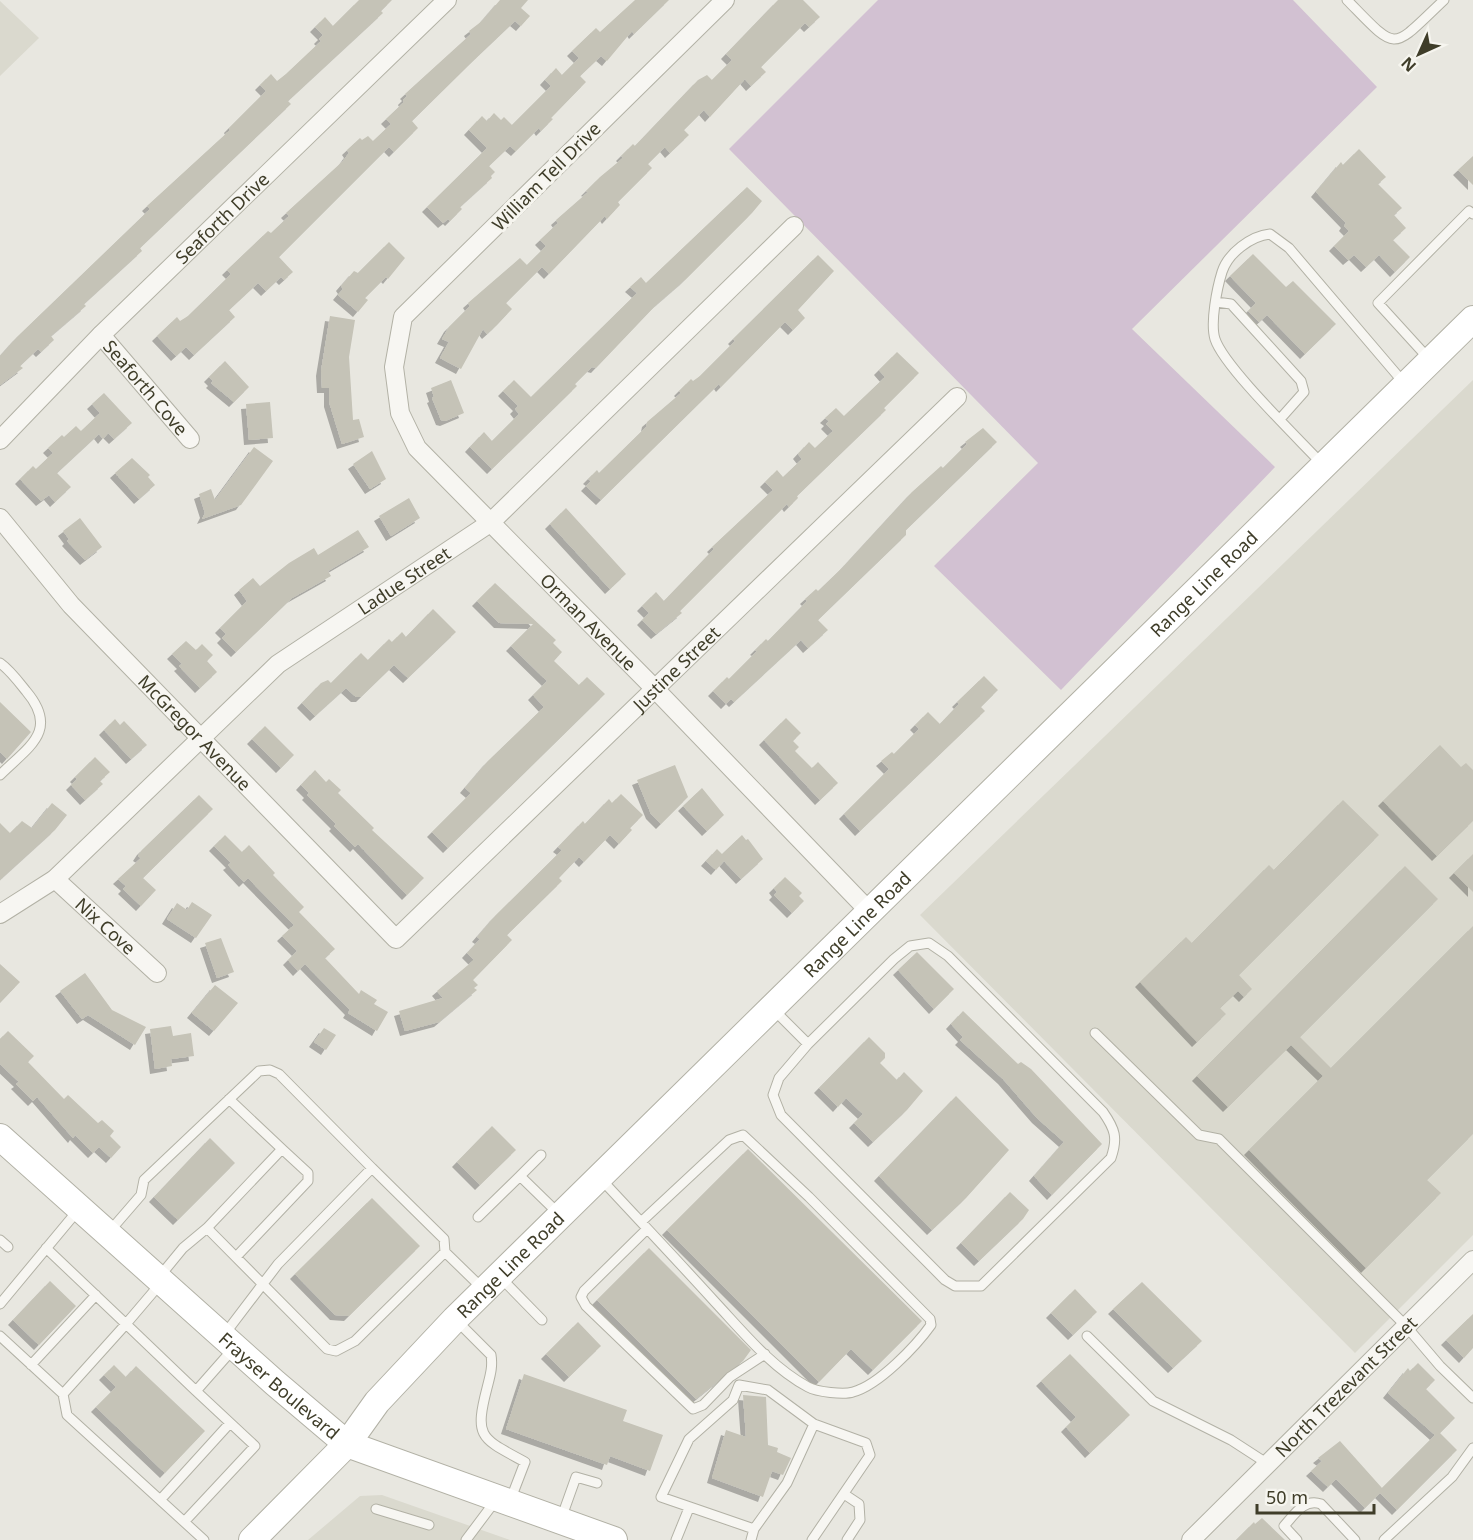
<svg xmlns="http://www.w3.org/2000/svg" width="1473" height="1540" font-family="'Noto Sans',sans-serif">
  <style>
    .built { fill: #dad9ce }
    .green { fill: #d2c1d2 }
    .building { fill: #c5c3b7; filter: url(#shadow) }
    .lines { fill: none; stroke-linecap: round; stroke-linejoin: round }
    .service-casing { stroke: #b2b1a5; stroke-width: 11 }
    .minor-casing { stroke: #b2b1a5; stroke-width: 20 }
    .secondary-casing { stroke: #b2b1a5; stroke-width: 28 }
    .service { stroke: #f7f6f2; stroke-width: 9 }
    .minor { stroke: #f7f6f2; stroke-width: 18 }
    .secondary { stroke: #fff; stroke-width: 26 }
    .labels { text-anchor: middle; dominant-baseline: central; stroke-width: 6; stroke-linejoin: round; paint-order: stroke }
    .street-label { font-size: 18px; fill: #3f3d29; stroke: #f6f5ef }
  </style>
  <defs>
    <filter id="shadow"><feDropShadow dx="-5" dy="5" stdDeviation="0" flood-color="#0004"/></filter>
  </defs>
  <rect width="100%" height="100%" fill="#e8e7e0"/>
  <path class="built" d="M0,1L39,38L0,76Z
    M1473,380V1235L1355,1353L920,915Z
    M382,1495L510,1540H308L360,1496Z"/>
  <path class="green" d="M878,0H1293L1377,87L1132,329L1275,467L1061,690L934,566L1038,463L729,149Z"/>
  <path class="building" d="M359,0H392L381,11L383,13L288,101L291,104L140,248L142,251L84,304L86,306L51,336L54,340L41,352L38,349L20,366L23,368L0,385V356L17,337L150,209L147,206L230,130L229,128L266,91L260,85L271,74L277,81L286,74L321,41L319,39L323,35L315,27L325,17L333,26Z
    M500,0H528L521,8L530,16L521,26L515,21L475,59L412,121L418,128L394,152L389,147L279,257L293,272L284,280L281,277L266,291L258,283L229,310L235,317L194,355L186,347L176,356L157,336L177,317L180,321L188,316L224,281L231,274L227,270L268,231L271,233L289,216L286,213L343,161L349,153L347,150L360,138L362,140L368,136L373,141L391,124L386,119L404,102L403,100L407,96L405,94L471,34L469,31L482,21Z
    M635,0H669L634,34L632,31L607,61L601,56L580,76L586,82L551,118L553,119L541,131L539,128L516,151L510,146L489,166L495,172L491,176L492,178L460,207L462,209L450,221L448,219L443,223L427,207L487,148L469,130L482,116L487,121L494,113L501,120L504,117L512,125L551,86L545,80L556,68L562,75L579,58L572,51L596,28L600,32Z
    M778,0H803L820,17L809,27L805,23L761,67L766,72L751,86L745,79L710,117L704,110L684,130L689,135L670,153L665,147L648,164L652,168L618,202L620,205L607,219L605,216L549,274L542,267L506,303L512,309L497,325L487,334L483,329L461,369L440,358L449,342L442,339L449,327L470,306L468,303L520,258L527,265L546,246L540,240L558,223L556,220L588,192L586,191L600,177L623,158L621,156L633,144L635,146L698,80L707,75L712,80L732,60L726,54Z
    M1359,149L1386,177L1378,184L1402,208L1394,215L1406,228L1393,240L1410,257L1395,272L1379,255L1366,267L1354,255L1348,260L1334,246L1349,231L1344,226L1346,223L1316,192L1341,162L1343,165Z
    M1473,156V185L1458,170Z
    M747,187L762,201L752,213L686,279L656,305L596,368L592,367L575,384L577,386L492,469L470,447L484,432L492,441L519,414L515,409L518,406L503,391L514,380L531,397L637,293L630,287L641,277L646,283Z
    M389,242L405,258L388,279L386,277L365,298L368,300L358,312L338,295L343,289L341,286L354,271L358,273Z
    M1253,254L1286,287L1293,281L1336,324L1305,354L1267,315L1259,322L1248,311L1256,303L1230,276Z
    M818,255L834,271L798,310L805,318L793,330L785,322L721,387L719,384L601,500L586,486L591,481L588,479L597,470L599,473L646,427L647,422L681,393L679,391L691,379L693,381L700,376L735,341L733,339Z
    M330,316L355,320L349,357L353,420L359,419L364,437L342,444L329,402V388H322L321,371Z
    M897,352L919,373L884,408L886,410L797,496L798,498L789,507L787,504L680,611L682,613L656,634L642,620L649,613L642,606L656,592L664,601L714,549L712,547L773,490L765,482L777,470L783,477L802,459L798,454L809,442L815,448L833,431L826,424L829,421L825,418L836,408L844,416L885,377L879,370Z
    M225,361L249,387L234,402L211,383L213,381L209,377Z
    M451,380L464,413L445,421L441,420L432,398L434,397L431,388Z
    M104,393L132,423L114,439L108,433L103,439L99,434L57,473L71,487L55,502L49,495L41,501L20,479L33,466L36,469L53,453L48,448L62,435L64,437L76,426L81,431L100,413L92,404Z
    M270,402L273,438L249,440L246,404Z
    M983,428L997,442L906,530V535L818,620L828,630L808,648L801,640L734,702L731,699L726,704L713,691L727,677L729,679L757,651L755,650L766,639L768,641L807,601L805,599L816,589L818,591L843,567L912,492L941,466L943,468L967,444L965,442Z
    M254,447L273,461L241,505L202,519L205,513L199,494L211,489L215,500Z
    M372,451L386,479L370,489L353,464Z
    M132,458L150,475L148,477L155,485L139,499L115,473Z
    M409,498L420,518L391,536L379,516Z
    M566,508L626,574L610,589L550,524Z
    M80,518L102,547L85,560L67,541L69,539L63,531Z
    M358,530L369,547L328,571L331,576L292,598L236,652L222,638L226,634L220,628L247,601L239,590L253,578L260,586L289,563L314,548L318,555Z
    M495,583L556,640L553,643L562,652L554,661L579,685L587,677L605,694L448,848L432,832L471,793L465,788L488,761L544,707L533,695L547,681L511,646L533,624L499,623L477,601Z
    M433,609L456,632L408,678L394,665L361,697H356L346,688L315,716L302,703L321,683L328,680L331,683L361,653L368,660L389,639L392,642L402,632L406,637Z
    M186,641L196,650L202,644L213,655L207,661L217,672L200,688L179,666L182,664L172,654Z
    M984,676L998,690L981,707L985,711L860,831L844,814L889,769L881,761L892,752L894,754L919,729L915,725L928,712L940,724L959,704L957,702Z
    M0,702L31,732L7,759L0,752Z
    M786,718L801,733L793,741L799,747L795,751L812,768L818,762L838,783L820,800L764,740Z
    M115,719L120,725L124,721L147,745L131,759L104,730Z
    M265,726L294,755L281,768L252,739Z
    M1440,745L1461,767L1466,763L1473,770V821L1437,856L1383,801Z
    M95,757L110,772L100,781L103,784L85,800L71,785L77,779L75,777Z
    M675,765L688,797L661,824L651,814L637,780Z
    M315,770L326,782L329,779L341,790L338,793L374,828L372,830L424,878L407,895L358,844L355,847L334,826L336,824L307,795L309,793L301,785Z
    M702,788L724,815L707,831L683,806Z
    M621,794L643,815L630,828L632,830L619,844L610,835L584,862L579,857L559,878L562,881L507,935L512,940L473,980L478,985L474,988L477,990L439,1022L405,1031L399,1011L443,998L437,991L474,960L467,953L480,939L477,937L496,915L562,850L558,847L583,821L585,824L609,799L612,803Z
    M199,795L213,809L143,878L156,890L141,906L123,889L126,886L118,879L141,858L138,856L142,850Z
    M1343,800L1379,835L1239,975L1252,989L1244,997L1238,991L1220,1008L1226,1014L1197,1042L1140,982L1186,937L1192,943L1269,865L1274,870Z
    M52,803L67,815L55,830L0,880V823L10,833L22,821L32,828Z
    M225,835L242,852L249,845L275,873L273,875L304,907L299,912L335,949L325,958L359,994L361,990L377,1000L374,1004L388,1012L377,1031L348,1013L350,1010L305,964L298,971L288,960L297,951L282,936L294,925L248,878L244,882L228,865L231,863L214,846Z
    M742,835L746,840L748,839L763,859L741,879L724,861L716,870L706,861L717,849L722,854Z
    M1473,854V892L1454,873Z
    M1405,866L1438,899L1300,1037L1331,1068L1473,926V1134L1427,1180L1441,1193L1366,1268L1249,1150L1323,1076L1291,1045L1228,1107L1197,1076Z
    M785,877L802,893L799,896L804,901L792,913L774,895L777,892L774,888Z
    M192,902L212,915L196,938L167,919L177,903L187,910Z
    M221,938L234,972L217,978L205,943Z
    M917,952L954,989L934,1009L898,970Z
    M0,964L20,982L0,1003Z
    M85,973L112,1010L146,1027L135,1045L88,1015L82,1019L60,991Z
    M215,985L238,1003L214,1031L192,1013Z
    M963,1011L1018,1064L1021,1062L1031,1069L1102,1144L1052,1195L1034,1176L1064,1142L1037,1118L1003,1079L960,1040L963,1037L951,1024Z
    M171,1026L173,1036L191,1033L194,1056L171,1059L172,1066L155,1069L150,1029Z
    M324,1028L336,1035L326,1050L314,1042Z
    M8,1031L34,1056L28,1062L64,1099L68,1095L98,1123L102,1120L114,1131L110,1136L121,1147L111,1158L99,1147L93,1153L75,1135L73,1138L37,1097L33,1101L16,1084L19,1082L0,1064V1039Z
    M869,1037L885,1053V1058L880,1063L897,1080L904,1072L923,1091L907,1110L873,1142L854,1123L863,1114L846,1098L838,1107L819,1088Z
    M956,1096L1009,1150L966,1198L932,1230L879,1176Z
    M492,1126L516,1150L480,1185L457,1162Z
    M210,1138L235,1163L178,1220L154,1197Z
    M748,1149L922,1321L873,1370L851,1349L819,1382L667,1230Z
    M1010,1192L1029,1210L1023,1219L979,1261L961,1243Z
    M372,1198L420,1246L349,1316L335,1315L295,1274Z
    M649,1248L751,1350L743,1361L696,1399L597,1300Z
    M50,1281L76,1306L39,1345L13,1320Z
    M1142,1282L1202,1341L1173,1368L1113,1309Z
    M1075,1289L1097,1312L1073,1335L1051,1313Z
    M1473,1314V1348L1464,1358L1446,1340Z
    M578,1322L601,1346L569,1377L546,1354Z
    M1070,1354L1130,1415L1090,1453L1066,1427L1076,1417L1041,1381Z
    M1418,1363L1435,1380L1426,1389L1455,1418L1440,1433L1457,1450L1397,1510L1380,1493L1365,1508L1336,1479L1328,1487L1311,1471L1322,1461L1318,1458L1340,1441L1382,1488L1435,1435L1388,1393L1408,1368L1410,1371Z
    M114,1365L126,1377L136,1366L205,1431L165,1473L96,1407L116,1387L104,1375Z
    M524,1374L627,1410L623,1421L663,1435L650,1471L610,1456L607,1465L506,1429Z
    M743,1395L766,1397L768,1445L778,1448L777,1452L791,1458L783,1475L772,1471L763,1497L712,1478L726,1430L746,1437Z
    M1262,1518L1285,1540H1236L1254,1522L1255,1524Z"/>
  <g class="lines">
    <defs>
      <path id="service" d="M1347,0C1399,53 1390,51 1444,0
        M1216,302L1231,304L1301,381L1304,392L1280,419
        M1429,359L1378,303L1469,211L1473,214
        M1322,464C1299,439 1224,367 1215,339C1210,323 1217,288 1222,272C1228,253 1251,236 1270,234L1289,248L1404,383
        M0,663C10,670 18,681 26,691C60,731 28,747 0,775
        M773,1009L808,1044L779,1078L773,1095L781,1115L945,1280L955,1286H981L1111,1158C1118,1138 1115,1129 1103,1112L948,956L929,943L910,946L894,959L808,1044
        M1095,1033L1199,1135L1219,1139L1406,1326L1440,1366L1473,1398
        M541,1155L520,1176L560,1215
        M372,1168L444,1239L445,1252
        M600,1178C638,1219 677,1260 715,1302C743,1332 771,1367 808,1387C817,1392 844,1395 853,1392C879,1385 916,1346 931,1325L930,1319L809,1197L743,1135L729,1140L641,1222
        M478,1217L520,1176
        M207,1228L327,1349L336,1351L355,1341L445,1252L482,1288
        M647,1229L584,1291L581,1297L586,1306L693,1409L703,1405L730,1377L765,1354
        M109,1232L141,1195L144,1180L259,1071L270,1070L279,1074L372,1168L278,1264L224,1335
        M0,1240L8,1247
        M46,1248L126,1324L160,1284
        M236,1257L308,1181V1173L282,1149
        M160,1276L183,1248L207,1228L282,1149L229,1099
        M500,1277L542,1320
        M0,1304L79,1209
        M456,1320L491,1355C493,1367 490,1376 487,1388C474,1438 481,1438 525,1462L510,1501
        M0,1336L63,1394
        M1087,1336L1153,1401L1231,1440L1268,1464
        M31,1365L96,1295
        M844,1494L859,1504L860,1520L847,1540
        M161,1499L230,1423
        M376,1509L429,1525
        M561,1519L576,1477L597,1483
        M185,1521L255,1446L196,1391
        M754,1529L661,1497L689,1439L733,1400L739,1385L768,1390L814,1424L866,1443L870,1455L812,1540
        M204,1540L67,1415L63,1394L126,1324L196,1391L233,1349
        M466,1540L496,1500
        M676,1540L689,1508
        M751,1540L754,1529L787,1483L814,1424
        M1297,1540L1284,1526C1294,1515 1304,1498 1321,1504L1355,1540
        M1384,1540L1452,1477L1473,1448"/>
      <g id="minor">
        <path id="s1" d="M725,0L403,317L394,367L400,413L417,448L656,690L869,911"/>
        <path id="s2" d="M101,335L190,439"/>
        <path id="s3" d="M0,440L101,335L447,0"/>
        <path id="s4" d="M0,518L71,605L396,939L957,397"/>
        <path id="s5" d="M55,879L157,973"/>
        <path id="s6" d="M0,914L55,879L278,664L490,523L794,226"/>
        <path id="s7" d="M1191,1540L1473,1260"/>
      </g>
      <g id="secondary">
        <path id="s8" d="M0,1137L275,1383L347,1444L614,1540"/>
        <path id="s9" d="M252,1540L347,1444L377,1402L455,1319L1473,319"/>
      </g>
    </defs>
    <use href="#service" class="service-casing"/>
    <use href="#minor" class="minor-casing"/>
    <use href="#secondary" class="secondary-casing"/>
    <use href="#service" class="service"/>
    <use href="#minor" class="minor"/>
    <use href="#secondary" class="secondary"/>
  </g>
  <g class="labels">
    <g class="street-label">
      <text transform="translate(546 176) rotate(-45)">William Tell Drive</text>
      <text stroke="none"><textPath href="#s3" startOffset="314">Seaforth Drive</textPath></text>
      <text stroke="none"><textPath href="#s2" startOffset="69">Seaforth Cove</textPath></text>
      <text stroke="none"><textPath href="#s6" startOffset="526">Ladue Street</textPath></text>
      <text stroke="none"><textPath href="#s9" startOffset="1350">Range Line Road</textPath></text>
      <text stroke="none"><textPath href="#s1" startOffset="832">Orman Avenue</textPath></text>
      <text stroke="none"><textPath href="#s4" startOffset="968">Justine Street</textPath></text>
      <text stroke="none"><textPath href="#s4" startOffset="290">McGregor Avenue</textPath></text>
      <text stroke="none"><textPath href="#s9" startOffset="864">Range Line Road</textPath></text>
      <text stroke="none"><textPath href="#s5" startOffset="69">Nix Cove</textPath></text>
      <text stroke="none"><textPath href="#s9" startOffset="378">Range Line Road</textPath></text>
      <text stroke="none"><textPath href="#s8" startOffset="374">Frayser Boulevard</textPath></text>
      <text stroke="none"><textPath href="#s7" startOffset="218">North Trezevant Street</textPath></text>
    </g>
  </g>
  <g transform="translate(1419 54) rotate(225)" stroke="#f6f5ef" stroke-width="4.5" paint-order="stroke">
  <path d="M0-4.5L10 22L0 15L-10 22Z" fill="#3f3d29"/>
  <text y="-9" font-size="16" font-weight="bold" text-anchor="middle" fill="#3f3d29">N</text>
  </g>
  <path d="M1257 1504v9h117v-9" fill="none" stroke="#3f3d29" stroke-width="3"/>
  <text x="1266" y="1504" font-size="18" fill="#3f3d29" stroke="#f6f5ef" stroke-width="4.5" paint-order="stroke">50 m</text>
</svg>
